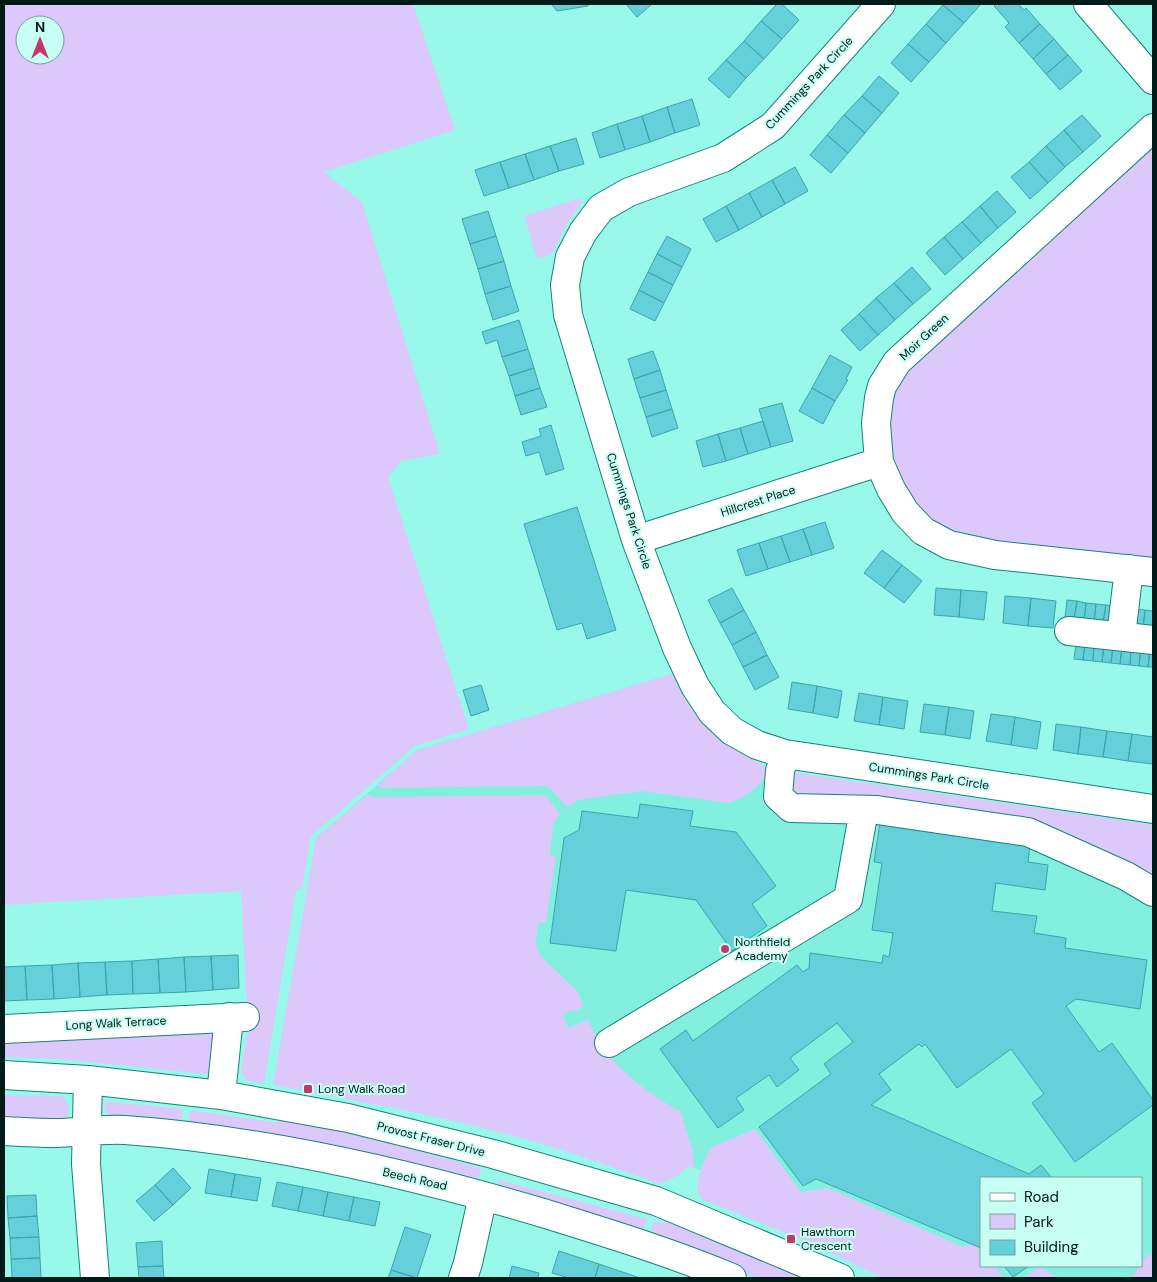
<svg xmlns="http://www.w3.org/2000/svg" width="1157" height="1282" font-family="'DM Sans',sans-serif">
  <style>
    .built { fill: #82efdf; fill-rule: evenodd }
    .green { fill: #dcc8fb; fill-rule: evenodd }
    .building { fill: #65d0da; stroke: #3ca4ad }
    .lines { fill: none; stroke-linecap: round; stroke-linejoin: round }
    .minor-casing { stroke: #128478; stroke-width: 30 }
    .minor { stroke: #fff; stroke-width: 28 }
    .poi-dot { fill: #c3376a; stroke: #c8fff5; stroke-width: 2 }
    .labels { text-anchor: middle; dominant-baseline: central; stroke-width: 4; stroke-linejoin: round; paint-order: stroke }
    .street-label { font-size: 12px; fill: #001b17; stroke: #c8fff5 }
    .poi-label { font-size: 12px; fill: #001b17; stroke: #c8fff5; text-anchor: start }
  </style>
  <rect width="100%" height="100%" fill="#98f9ea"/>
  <path class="built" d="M672,674L682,696L698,719L718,739L744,756L770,768L790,772L1153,825V1278H939L877,1245L698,1169L495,1106L316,838L417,750ZM981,1178H1141V1266H981Z"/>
  <path class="green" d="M4,4H413L455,130L324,172L362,202L440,454L401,461L388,477L469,729L415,746L311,836L302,889L296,890L264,1084C254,1082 244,1083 241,1071L249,1021L259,1018V1010L247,1009L241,891L4,905ZM25,25H55V55H25Z
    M1153,139V561L979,539L961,536L942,529L922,514L895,471L888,436L893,385L901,370Z
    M580,198L582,202L565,227L552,254L537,259L524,216Z
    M672,674C695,724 720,745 770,768C763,784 745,799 728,803L641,791L578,800L568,807L547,786L381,788L377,785L417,750Z
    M790,772L1153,825V877L1092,847L793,796L790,786Z
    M368,794L371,797L545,795L560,814L553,824L550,855L556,856L546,923L539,922C536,934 534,943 540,955L579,993L583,1008L563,1014L568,1028L588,1020C591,1027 594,1034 598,1041C618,1070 649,1095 680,1111L693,1151L694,1168L688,1166L679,1175L659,1184C632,1174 605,1164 577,1155C492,1127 403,1109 315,1093V1087L303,1085L301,1090L273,1085L316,838Z
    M198,1029L212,1034L218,1044L215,1075L60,1059L4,1057V1039Z
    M4,1095L62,1096L69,1106L68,1117L59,1123L4,1121Z
    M105,1101L183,1109L181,1124L116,1118L108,1115L104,1109Z
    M190,1110L278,1123L279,1117L332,1128L481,1168L478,1182L188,1125Z
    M755,1129L801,1192L828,1188L964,1247L971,1244L981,1248V1266H995L1004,1278H883L806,1241L703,1200C689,1190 705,1161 710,1148Z
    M498,1180L647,1219L642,1233L497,1187Z
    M665,1218L810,1278H759L649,1236L654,1221L663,1224Z
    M1148,1254L1153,1257V1278H1131Z
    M1039,1267L1059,1278H1023Z"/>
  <path class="building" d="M551,4H589L588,6L557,11Z
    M626,4H652L637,17Z
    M777,4H782L799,20L782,39L761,21Z
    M945,4H981L964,23L943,5Z
    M994,4H1018L1024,10L1026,8L1040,24L1019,43L1005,27L1009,23L995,7Z
    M943,5L964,23L946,43L926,24Z
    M761,21L782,39L764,59L744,41Z
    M926,24L946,43L929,62L908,44Z
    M1040,24L1054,39L1033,59L1019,43Z
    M1054,39L1068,55L1046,74L1033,59Z
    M744,41L764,59L746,78L726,60Z
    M908,44L929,62L911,82L891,63Z
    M1068,55L1082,71L1060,90L1046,74Z
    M726,60L746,78L729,98L708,79Z
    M879,76L899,93L882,113L862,96Z
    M862,96L882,113L865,133L844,115Z
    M692,99L700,125L675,133L667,107Z
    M667,107L675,133L650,142L642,116Z
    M844,115L865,133L848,153L827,135Z
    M1082,115L1101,136L1083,152L1064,130Z
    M642,116L650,142L625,150L617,124Z
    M617,124L625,150L600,158L592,133Z
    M1064,130L1083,152L1065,167L1046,146Z
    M827,135L848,153L831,173L810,155Z
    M576,138L584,164L559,171L550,146Z
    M550,146L559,171L534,180L525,154Z
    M1046,146L1065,167L1048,183L1029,162Z
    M525,154L534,180L509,188L500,162Z
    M500,162L509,188L484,196L475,170Z
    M1029,162L1048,183L1030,199L1011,177Z
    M795,167L808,191L785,204L772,180Z
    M772,180L785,204L762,217L749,193Z
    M997,191L1016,212L998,228L980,206Z
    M749,193L762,217L739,230L726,206Z
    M726,206L739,230L716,242L703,219Z
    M980,206L998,228L981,243L962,222Z
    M488,211L496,236L470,244L462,219Z
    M962,222L981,243L963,259L944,237Z
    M496,236L504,261L478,269L470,244Z
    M667,236L691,249L682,267L657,254Z
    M944,237L963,259L945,275L926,253Z
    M657,254L682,267L673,285L648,272Z
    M504,261L511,286L485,294L478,269Z
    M912,267L931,289L913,304L894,283Z
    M648,272L673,285L664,303L639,290Z
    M894,283L913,304L895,320L876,298Z
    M511,286L519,311L493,320L485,294Z
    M639,290L664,303L655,321L630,309Z
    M876,298L895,320L878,335L859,314Z
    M859,314L878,335L860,351L841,330Z
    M519,320L528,349L502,357L497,340L486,344L482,332Z
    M528,349L534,368L509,376L502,357Z
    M653,351L660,370L634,379L628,359Z
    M830,355L852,367L846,379L848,380L835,401L812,388Z
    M534,368L540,388L515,396L509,376Z
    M660,370L666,390L640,398L634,379Z
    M540,388L547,407L521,415L515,396Z
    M812,388L835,401L823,424L799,411Z
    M666,390L672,409L646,417L640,398Z
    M782,403L793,441L771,447L759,409Z
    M672,409L678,428L652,437L646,417Z
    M763,421L771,447L748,454L740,428Z
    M551,425L564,469L546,475L539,452L526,456L522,442L541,436L539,429Z
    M740,428L748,454L726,461L718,434Z
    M718,434L726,461L703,467L696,441Z
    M577,507L616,630L587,639L582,623L557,630L524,524Z
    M825,522L834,548L812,555L803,529Z
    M803,529L812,555L790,562L781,536Z
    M781,536L790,562L768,569L759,543Z
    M759,543L768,569L746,576L737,550Z
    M882,550L902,565L884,588L864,573Z
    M902,565L922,581L904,603L884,588Z
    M732,588L744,610L720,623L708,600Z
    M936,588L961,590L959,617L934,615Z
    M961,590L987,592L984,620L959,617Z
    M1005,596L1031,598L1028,626L1003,623Z
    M1031,598L1056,601L1053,628L1028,626Z
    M1067,600L1077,601L1074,619L1065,618Z
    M1077,601L1086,603L1084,621L1074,619Z
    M1086,603L1096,604L1094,622L1084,621Z
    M1096,604L1106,605L1103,623L1094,622Z
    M1106,605L1115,606L1113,624L1103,623Z
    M1135,609L1145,610L1143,628L1133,626Z
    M744,610L756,632L732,645L720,623Z
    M1145,610L1153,611L1152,629L1143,628Z
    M756,632L767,655L743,667L732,645Z
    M1076,643H1085L1083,660L1074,659Z
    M1085,643L1094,644L1093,661L1083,660Z
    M1094,644L1104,645L1102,662L1093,661Z
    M1104,645L1113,646L1111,663L1102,662Z
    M1113,646L1122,647L1120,664L1111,663Z
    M1122,647L1131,648L1130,665L1120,664Z
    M1131,648L1141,649L1139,666L1130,665Z
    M1141,649L1150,650L1148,667L1139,666Z
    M1150,650H1153V667H1148Z
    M767,655L779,677L755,690L743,667Z
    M792,682L817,686L813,713L788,709Z
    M481,685L489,710L471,716L463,690Z
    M817,686L842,691L838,718L813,713Z
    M859,693L883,697L879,725L854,721Z
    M883,697L908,701L904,729L879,725Z
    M924,704L949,707L945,735L920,732Z
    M949,707L974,711L970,739L945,735Z
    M991,714L1015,717L1011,745L986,741Z
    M1015,717L1041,722L1037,749L1011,745Z
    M1056,724L1081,727L1078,754L1053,750Z
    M1081,727L1107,731L1103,757L1078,754Z
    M1107,731L1132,734L1128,761L1103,757Z
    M1132,734L1153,737V764L1128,761Z
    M640,804L693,811L690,826L736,832L776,886L752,904L767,926L732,951L696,900L626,890L616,951L550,943L564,838L579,830L582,811L638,818Z
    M880,823L1030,845L1028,862L1048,865L1045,890L996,883L992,911L1037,916L1034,933L1066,938L1065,948L1147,960L1140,1009L1076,999L1066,1006L1099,1052L1112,1043L1153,1100V1105L1075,1162L1032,1103L1044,1094L1011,1049L957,1088L925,1044L922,1047L919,1044L879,1074L891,1090L871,1105L1029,1174L1041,1165L1052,1178H981V1248L816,1179L803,1186L759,1127L831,1074L824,1064L853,1042L837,1023L790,1058L799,1070L777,1087L769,1075L736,1098L744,1110L718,1128L660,1049L686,1030L693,1041L797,965L803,972L809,968L810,953L882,963L883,955L889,957L893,933L872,930L882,863L874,862Z
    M238,955L239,988L213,990L211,956Z
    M211,956L213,990L186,992L184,957Z
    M184,957L186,992L160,993L158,959Z
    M158,959L160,993L133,994L132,961Z
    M132,961L133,994L107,995L105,962Z
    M105,962L107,995L80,997L78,963Z
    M78,963L80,997L54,999L52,965Z
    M52,965L54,999L27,1000L25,966Z
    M25,966L27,1000L4,1001V967Z
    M173,1168L191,1188L173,1205L155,1185Z
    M209,1169L235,1174L231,1197L205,1193Z
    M235,1174L261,1178L257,1201L231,1197Z
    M277,1182L303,1187L298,1211L272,1206Z
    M155,1185L173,1205L154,1221L136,1201Z
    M303,1187L328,1192L323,1216L298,1211Z
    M328,1192L354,1197L349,1221L323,1216Z
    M36,1195L37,1216L8,1218L7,1196Z
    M354,1197L380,1202L375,1226L349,1221Z
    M37,1216L39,1237L10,1238L8,1218Z
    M405,1227L431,1235L417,1278L391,1270Z
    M39,1237L40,1258L11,1259L10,1238Z
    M162,1241L163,1266L138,1267L136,1243Z
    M559,1251L599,1264L595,1278H569L552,1273Z
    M40,1258L41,1278H12L11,1259Z
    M599,1264L640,1278H595Z
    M163,1266L164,1278H139L138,1267Z
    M512,1266L539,1273L538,1278H509Z
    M1004,1266H1029L1013,1277Z
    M391,1270L417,1278H388Z"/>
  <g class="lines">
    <defs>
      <path id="minor" d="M881,4L773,126L723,158L629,192L601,208L583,232L570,257L565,285L568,315L636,540L677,648L695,686L712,712L732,731L757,745L785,754L1153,809
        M1088,4L1153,80
        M1153,128L897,362L882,386L879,398L876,423L879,462L891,489L905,512L923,531L949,545L995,555L1153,572
        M636,540L879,462
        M1069,631L1153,640
        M1121,636L1129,569
        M785,754L780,771L778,796L791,808L877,810L1028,832L1126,876L1153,892
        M4,1029L245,1017
        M609,1043L848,899L864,810
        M4,1075L88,1080L221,1095L348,1118L493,1154L656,1201L840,1278
        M88,1080L86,1164L95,1278
        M221,1095L229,1017
        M4,1131C21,1132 39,1133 57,1133C79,1132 102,1129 125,1130C265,1140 408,1173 543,1213C607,1233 670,1252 732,1278
        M463,1278L468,1263L483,1196"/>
    </defs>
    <use href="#minor" class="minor-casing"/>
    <use href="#minor" class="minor"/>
  </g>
  <g class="poi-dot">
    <circle cx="725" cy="949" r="5"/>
    <rect x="303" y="1084" width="10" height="10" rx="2.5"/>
    <rect x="786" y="1234" width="10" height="10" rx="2.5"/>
  </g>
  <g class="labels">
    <g class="street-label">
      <text transform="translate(809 83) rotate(-47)">Cummings Park Circle</text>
      <text transform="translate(924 337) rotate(-43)">Moir Green</text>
      <text transform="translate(758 501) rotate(-18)">Hillcrest Place</text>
      <text transform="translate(629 511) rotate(72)">Cummings Park Circle</text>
      <text transform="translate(929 776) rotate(9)">Cummings Park Circle</text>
      <text transform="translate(116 1023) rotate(-3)">Long Walk Terrace</text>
      <text transform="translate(431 1139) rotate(14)">Provost Fraser Drive</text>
      <text transform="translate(415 1179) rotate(13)">Beech Road</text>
    </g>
    <g class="poi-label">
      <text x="735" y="942">Northfield<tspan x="735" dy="14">Academy</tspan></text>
      <text x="318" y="1089">Long Walk Road</text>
      <text x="801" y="1232">Hawthorn<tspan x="801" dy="14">Crescent</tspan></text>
    </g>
  </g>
  <rect width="1157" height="1282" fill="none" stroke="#001b17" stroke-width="10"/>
  <rect x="980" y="1177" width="162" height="90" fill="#c8fff5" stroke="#78a49c"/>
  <rect x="990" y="1193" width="25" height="8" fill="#ffffff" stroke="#78a49c"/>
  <text x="1024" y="1202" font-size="15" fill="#001b17">Road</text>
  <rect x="990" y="1214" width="25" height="15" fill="#dcc8fb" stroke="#78a49c"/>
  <text x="1024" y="1227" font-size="15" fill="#001b17">Park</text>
  <rect x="990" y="1240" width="25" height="15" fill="#65d0da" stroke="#78a49c"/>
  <text x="1024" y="1252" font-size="15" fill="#001b17">Building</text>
  <g transform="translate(40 40)"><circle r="24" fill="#c8fff5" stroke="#78a49c"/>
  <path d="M0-4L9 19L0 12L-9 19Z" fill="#c3376a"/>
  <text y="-8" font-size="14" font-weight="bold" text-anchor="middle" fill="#001b17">N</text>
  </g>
</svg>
